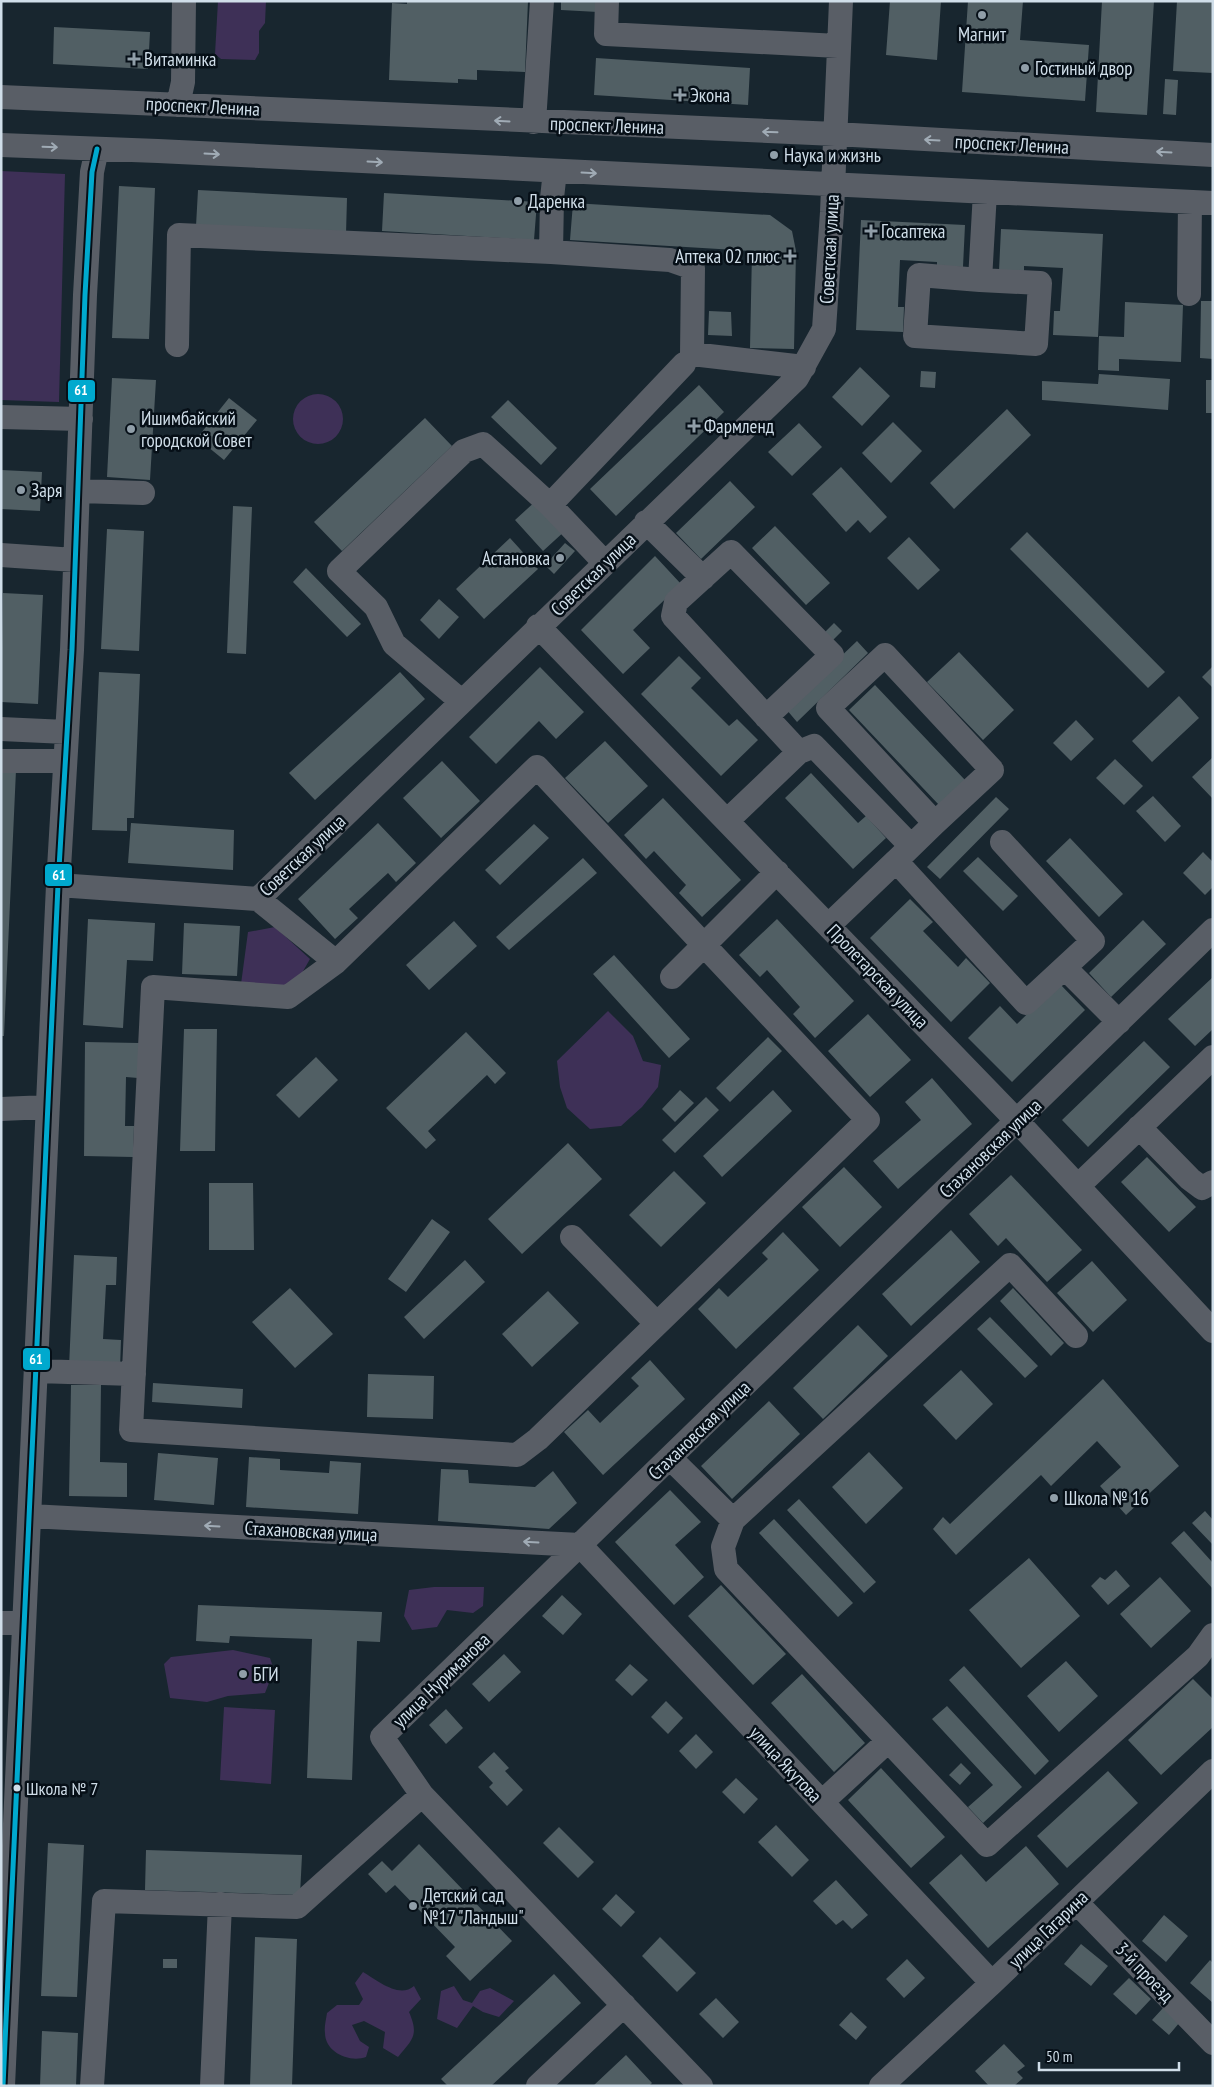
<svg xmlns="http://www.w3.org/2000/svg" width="1214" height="2087" font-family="'PT Sans Narrow',sans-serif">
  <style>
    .green { fill: #3e3057 }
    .building { fill: #515f64 }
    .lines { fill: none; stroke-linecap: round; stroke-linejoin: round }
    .minor { stroke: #595e66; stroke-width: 24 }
    .bus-1-casing { stroke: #060f17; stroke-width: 9 }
    .bus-1 { stroke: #00a9ce; stroke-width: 5 }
    .oneway { stroke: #a0abb5 }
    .poi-dot { fill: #909ea8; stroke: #060f17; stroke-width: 2 }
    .bus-dot { fill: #d0dee9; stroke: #060f17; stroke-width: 2 }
    .labels { text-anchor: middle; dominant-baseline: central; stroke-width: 5; stroke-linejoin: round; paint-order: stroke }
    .bus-label { font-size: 18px; fill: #d0dee9; stroke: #060f17; text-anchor: start }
    .poi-label { font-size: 19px; fill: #d0dee9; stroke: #060f17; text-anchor: start }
    .street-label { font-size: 19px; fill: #d0dee9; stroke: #060f17 }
    .line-badge { stroke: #060f17; stroke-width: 2 }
    .badge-label { font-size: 14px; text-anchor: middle; font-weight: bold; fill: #fff }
  </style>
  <rect width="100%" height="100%" fill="#18262f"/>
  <path class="green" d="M218,1H266L265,23L259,31V53L255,60L221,59L215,54Z
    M1,171L65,174L59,402L1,400Z
    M293 419a25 25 0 1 1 50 0a25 25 0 1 1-50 0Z
    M275,927L310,959L298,980L283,988L241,984L248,932Z
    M608,1011L633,1036L643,1061L661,1065L658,1087L642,1107L621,1126L590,1129L567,1108L560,1087L557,1061Z
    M434,1587H484L483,1606L473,1613L447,1610L437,1627L412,1630L404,1616L409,1590Z
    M233,1650L270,1658L274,1670L265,1693L228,1696L207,1702L170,1698L164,1664L171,1657Z
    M224,1707L275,1710L271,1784L220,1780Z
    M363,1972C377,1980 399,1999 414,1986L421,1999L409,2012C419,2035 413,2039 398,2057L383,2048L385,2032L364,2021L352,2025L360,2041L369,2047L366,2057C349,2063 325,2052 325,2033C324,2027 326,2020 327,2013L337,2005H359L363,1999L355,1983Z
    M454,1986L463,2000L472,2003L480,1991L490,1988L514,2001L499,2017L483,2012L473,2006L457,2028L437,2019L441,1991Z"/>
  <path class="building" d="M407,1H528L525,72L477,70V80L458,79V83L389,80L392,3L407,4Z
    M561,1H598V12L561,10Z
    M890,1H941L937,60L886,55Z
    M968,1H1023L1020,40L1089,45L1085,101L962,92Z
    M1102,1H1154L1147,115L1096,112Z
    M1177,1H1213V73L1173,71Z
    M54,27L150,32L148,69L53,64Z
    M596,58L750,68L748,105L594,95Z
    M1165,79L1178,80L1176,115L1163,114Z
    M119,186L155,188L149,339L112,338Z
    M198,190L347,198L346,234L196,226Z
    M384,193L537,202L534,240L382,231Z
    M573,203L770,215L792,231L796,251L794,349L750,348L752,251L570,240Z
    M861,220L965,225L963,267L937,266V262L900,260L898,307H904L903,332L856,330Z
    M1001,229L1103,234L1098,337L1053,335L1054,311H1060L1063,268L1024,266V273L999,271Z
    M1201,301H1213V359L1200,358Z
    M1125,302L1183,305L1181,362L1119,359V371L1098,370L1099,336L1124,337Z
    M709,311L731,312L732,336L708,335Z
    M860,367L890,396L862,426L832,397Z
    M921,371L936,372L935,388L920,387Z
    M1099,374L1170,379L1168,410L1042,400V381L1098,384Z
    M112,378L156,380L150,480L107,477Z
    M1206,380H1213V413H1206Z
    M699,385L724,412L616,516L590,489Z
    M229,398L257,420L224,460L197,438Z
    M508,400L557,448L541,465L491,417Z
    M1007,409L1031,435L954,509L930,483Z
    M425,418L452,446L342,551L314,522Z
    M893,422L922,451L891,483L862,453Z
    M799,423L822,447L792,476L768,452Z
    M841,467L887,517L870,533L858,520L846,532L812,494Z
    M1,470L42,472L40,511L1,509Z
    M730,481L755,507L701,559L676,533Z
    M538,499L566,530L543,551L515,520Z
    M233,506L252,507L246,654L227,653Z
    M775,526L830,583L806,605L752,548Z
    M107,529L144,531L139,651L101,649Z
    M1027,532L1165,672L1148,688L1010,549Z
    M909,537L940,570L918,590L887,558Z
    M510,538L538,569L484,619L456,589Z
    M565,543L575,551L554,574L545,565Z
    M655,556L681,584L633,630L650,648L623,674L581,630Z
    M306,568L361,624L347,637L293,582Z
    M3,593L43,595L38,704L1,702Z
    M439,599L459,617L439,639L420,620Z
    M834,623L842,631L829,644L821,636Z
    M857,641L868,653L797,722L786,709Z
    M959,652L1014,710L983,740L927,682Z
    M679,656L701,678L691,688L729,726L737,719L758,740L721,776L641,694Z
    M1213,666V688L1202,677Z
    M540,667L584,712L556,739L539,721L496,764L469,737Z
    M99,672L140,674L134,818H127V831L92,830Z
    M400,672L425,699L315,800L289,773Z
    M875,685L965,780L939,805L849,710Z
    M1179,696L1199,718L1152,762L1132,741Z
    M1076,720L1094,739L1071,761L1053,743Z
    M605,741L648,786L608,823L565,778Z
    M1213,757V799L1192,777Z
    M1115,759L1143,786L1124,805L1096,778Z
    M442,761L480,801L441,838L403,798Z
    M1,769L16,770L4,1036H1Z
    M811,773L858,823L866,816L886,838L853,869L785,798Z
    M1153,796L1181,826L1165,842L1136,811Z
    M996,797L1009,809L940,879L927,867Z
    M663,798L741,880L702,917L679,893L686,885L654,851L646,859L624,835Z
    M131,823L234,830L233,870L128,863Z
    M378,823L416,863L396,882L388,873L349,909L358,918L335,939L298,899Z
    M534,824L549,838L500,885L485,870Z
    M1070,838L1123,894L1099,917L1046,861Z
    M1203,852L1213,862V887L1205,895L1183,873Z
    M978,857L1018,896L1003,911L963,871Z
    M583,858L597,873L509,950L496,937Z
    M910,899L933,922L923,931L958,967L966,958L990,983L951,1022L870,938Z
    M88,919L155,923L153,961L127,960L123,1028L83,1025Z
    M777,919L854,1001L815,1038L793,1014L800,1007L767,970L760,977L739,955Z
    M1143,920L1166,944L1111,997L1089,973Z
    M454,921L477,946L429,990L406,965Z
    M184,923L240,926L237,976L182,974Z
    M614,955L690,1039L669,1058L593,974Z
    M1213,977V1029L1195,1046L1168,1019Z
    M1059,983L1085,1010L1012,1082L968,1038L1000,1006L1017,1024Z
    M868,1014L911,1060L870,1097L828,1051Z
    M184,1029H217L215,1151H180Z
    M466,1032L506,1073L495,1084L487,1075L428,1131L436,1140L426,1149L386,1108Z
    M768,1037L782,1051L730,1102L716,1088Z
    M1144,1041L1170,1067L1088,1147L1062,1120Z
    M85,1042L139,1043L138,1078L126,1077L125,1126H134L133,1157L84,1156Z
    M316,1057L338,1080L299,1118L276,1095Z
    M932,1078L972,1124L898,1189L873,1161L921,1120L905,1102Z
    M680,1090L694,1103L675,1122L662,1109Z
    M773,1090L792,1111L722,1177L703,1156Z
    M706,1097L719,1110L675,1153L662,1140Z
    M568,1143L602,1179L522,1254L488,1219Z
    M1147,1157L1196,1207L1169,1232L1121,1182Z
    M844,1167L882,1207L840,1247L802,1207Z
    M674,1171L706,1203L661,1247L629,1215Z
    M1011,1175L1082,1250L1047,1282L1006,1238L998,1246L969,1214Z
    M209,1183H253L254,1250H209Z
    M432,1219L450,1232L406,1292L388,1279Z
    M951,1230L980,1262L911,1326L882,1294Z
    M783,1232L819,1270L736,1349L698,1309L719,1288L728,1297L768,1259L762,1253Z
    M74,1255L117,1257L116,1285H106L103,1339L121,1340L120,1369L69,1367Z
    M465,1260L485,1282L424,1339L404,1317Z
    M1092,1261L1127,1300L1093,1332L1057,1293Z
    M290,1288L333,1334L295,1368L252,1322Z
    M1013,1288L1064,1343L1051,1356L1000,1301Z
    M548,1291L579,1323L532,1367L502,1334Z
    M990,1317L1038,1366L1025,1378L977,1329Z
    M858,1325L888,1356L823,1419L793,1388Z
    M650,1360L685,1399L603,1475L564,1432L588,1410L600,1423L639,1386L631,1378Z
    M961,1370L993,1404L956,1440L923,1405Z
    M368,1374L434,1376L433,1419L367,1417Z
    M1103,1379L1179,1466L1126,1515L1100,1486L1121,1467L1097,1441L1051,1486L1041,1475L956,1555L933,1529L943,1517L950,1524Z
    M153,1383L243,1389L242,1408L152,1402Z
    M71,1385H101L100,1462L127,1463V1497L69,1496Z
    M769,1401L800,1434L732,1499L701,1466Z
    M869,1452L903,1488L866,1524L832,1487Z
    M158,1453L218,1458L214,1505L154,1500Z
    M249,1457L280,1459V1470L329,1473L330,1461L361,1463L358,1514L246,1507Z
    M441,1469L468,1470L469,1483L535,1487L553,1471L577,1503L549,1529L438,1521Z
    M670,1490L701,1522L675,1545L704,1577L674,1605L615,1542Z
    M799,1499L876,1582L864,1593L787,1510Z
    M1205,1511L1213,1520V1545L1192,1523Z
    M774,1519L853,1603L838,1617L759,1533Z
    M1184,1531L1213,1563V1589L1171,1543Z
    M1029,1558L1080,1616L1021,1668L969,1610Z
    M1116,1570L1130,1586L1108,1605L1091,1586L1100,1577L1105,1580Z
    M1160,1577L1191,1611L1151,1648L1120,1614Z
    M721,1585L786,1654L753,1685L688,1616Z
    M562,1595L582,1614L563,1635L542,1616Z
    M198,1605L382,1612L380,1642L357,1641L352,1780L307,1778L312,1639L230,1636L229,1643L196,1641Z
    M504,1654L521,1672L489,1702L472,1684Z
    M1066,1661L1098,1696L1059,1732L1027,1696Z
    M630,1664L648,1680L632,1696L615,1680Z
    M964,1666L1049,1761L1035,1775L949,1680Z
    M802,1674L865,1743L834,1772L771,1703Z
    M1193,1679L1213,1699V1727L1161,1775L1128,1740Z
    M666,1701L683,1718L668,1734L651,1717Z
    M947,1706L1022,1787L983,1823L968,1807L993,1785L932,1719Z
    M446,1709L463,1728L446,1744L429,1725Z
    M696,1734L713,1752L696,1769L679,1751Z
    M494,1752L509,1768L505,1771L523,1790L507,1806L489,1787L493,1783L478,1767Z
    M961,1763L971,1773L960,1785L949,1775Z
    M881,1768L945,1837L911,1868L848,1800Z
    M1108,1771L1138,1803L1067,1868L1037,1836Z
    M736,1778L758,1799L744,1814L722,1792Z
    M776,1825L809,1860L792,1877L758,1842Z
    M559,1827L594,1862L578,1878L543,1843Z
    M48,1843L84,1845L77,1997L41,1996Z
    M419,1844L512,1941L470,1981L446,1956L455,1947L395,1885L386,1893L368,1874L382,1861L392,1871Z
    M1026,1846L1059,1884L988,1948L929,1883L961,1854L986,1882Z
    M146,1850L302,1855L300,1895L145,1890Z
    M836,1880L868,1915L852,1929L843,1920L836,1925L813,1901Z
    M616,1894L635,1912L621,1927L602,1909Z
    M1164,1915L1188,1936L1166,1962L1142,1941Z
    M255,1937L297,1939L292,2086H250Z
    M660,1937L696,1973L677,1992L642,1956Z
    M1081,1944L1108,1966L1091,1986L1064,1964Z
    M163,1959H177V1968H163Z
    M907,1959L925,1978L904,1998L886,1979Z
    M1210,1960L1213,1963V2003L1190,1983Z
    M554,1974L581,2003L491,2086H448L441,2079Z
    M1129,1978L1151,1999L1136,2015L1113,1994Z
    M716,1998L739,2022L723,2038L699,2014Z
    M1163,2008L1180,2022L1169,2035L1152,2020Z
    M851,2012L867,2027L856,2040L839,2025Z
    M42,2031L78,2033L76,2086H40Z
    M1004,2044L1025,2066L1017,2072L1023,2078L1014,2086H989L975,2071Z
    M626,2055L652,2083L649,2086H593Z"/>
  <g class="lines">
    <path class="minor" d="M607,1L606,34L838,46
      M1,97L835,134L1213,155
      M178,105L183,82L184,1
      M534,122L542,1
      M1,145L158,151L1213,203
      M551,252L552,198L555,171
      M980,280L1040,283L1036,344L915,336L919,275L980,280L985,192
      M1189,294L1190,202
      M177,345L179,235L551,252L670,260L693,268L692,354L804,367
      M1,417L81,419
      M79,491L143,493
      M646,522L703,578
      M1,555L75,560
      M605,563L550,505L684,364
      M538,626L1017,1121L1213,1331
      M461,701L394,644L376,607L339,571L464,451L483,444L550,505
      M1,729L66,732
      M799,752L814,746L911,846
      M1,761H65
      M728,820L799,752L673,616L676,602L731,552L832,655L766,717
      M896,861L935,823L828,708L885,655L992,770L935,823
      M58,885L258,899L797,378L824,329L832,212L841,1
      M258,899L336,962L537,767L868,1120L538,1439L517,1455L131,1430L153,987L288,997L336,962
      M829,925L896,861L1026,1003L1093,941L1002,842
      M1065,968L1119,1022
      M672,977L777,872
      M1,1109L47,1107
      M1139,1127L1190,1179L1202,1188L1213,1182
      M1078,1186L1213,1057
      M572,1237L657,1324
      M36,1371L134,1374
      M670,1458L733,1520L723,1547L726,1569L987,1845L1198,1656L1213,1635
      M30,1516L580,1545
      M733,1520L1010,1265L1076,1336
      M580,1545L992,1983
      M1,1623H24
      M822,1802L888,1741
      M1076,1902L1213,2043
      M3,2086L58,885L72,650L85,295L92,172L97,149
      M92,2086L104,1901L297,1907L422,1795
      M212,2086L220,1904
      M538,2086L624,2005
      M701,2086L422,1795L382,1737L1213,930
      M881,2086L992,1983L1213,1771"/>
    <defs>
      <path id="bus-1" d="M3,2086L58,885L72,650L85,295L92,172L97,149"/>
    </defs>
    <use href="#bus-1" class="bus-1-casing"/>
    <use href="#bus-1" class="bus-1"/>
  </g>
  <defs><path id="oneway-shaft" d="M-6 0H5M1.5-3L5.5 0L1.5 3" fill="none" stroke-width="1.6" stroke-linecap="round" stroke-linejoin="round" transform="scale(1.25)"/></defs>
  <g class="oneway">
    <use href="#oneway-shaft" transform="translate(502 121) rotate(-177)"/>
    <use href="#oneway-shaft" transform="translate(770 132) rotate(-178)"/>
    <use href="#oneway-shaft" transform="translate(932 140) rotate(-177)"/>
    <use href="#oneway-shaft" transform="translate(50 147) rotate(2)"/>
    <use href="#oneway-shaft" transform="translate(1164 152) rotate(-177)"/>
    <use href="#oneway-shaft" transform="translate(212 154) rotate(3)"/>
    <use href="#oneway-shaft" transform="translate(375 162) rotate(3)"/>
    <use href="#oneway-shaft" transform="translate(589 173) rotate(3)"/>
    <use href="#oneway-shaft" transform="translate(212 1526) rotate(-177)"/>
    <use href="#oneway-shaft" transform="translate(531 1542) rotate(-177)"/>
  </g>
  <g class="poi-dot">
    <circle cx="982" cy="15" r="5"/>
    <path d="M131.5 51.5h5v5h5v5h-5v5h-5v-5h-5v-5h5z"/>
    <circle cx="1025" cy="68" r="5"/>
    <path d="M677.5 87.5h5v5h5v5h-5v5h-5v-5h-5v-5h5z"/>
    <circle cx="774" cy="155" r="5"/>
    <circle cx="518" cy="201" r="5"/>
    <path d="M868.5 223.5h5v5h5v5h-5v5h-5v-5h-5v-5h5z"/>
    <path d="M787.5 248.5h5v5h5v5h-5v5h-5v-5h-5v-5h5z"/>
    <path d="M691.5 418.5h5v5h5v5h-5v5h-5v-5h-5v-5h5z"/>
    <circle cx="131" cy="429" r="5"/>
    <circle cx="21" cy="490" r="5"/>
    <circle cx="560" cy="558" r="5"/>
    <circle cx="1054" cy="1498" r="5"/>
    <circle cx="243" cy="1674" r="5"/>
    <circle cx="413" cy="1906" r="5"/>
  </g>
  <circle class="bus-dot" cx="17" cy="1788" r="4.5"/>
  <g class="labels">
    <g class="bus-label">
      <text x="26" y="1788">Школа № 7</text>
    </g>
    <g class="poi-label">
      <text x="982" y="34" text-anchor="middle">Магнит</text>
      <text x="144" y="59">Витаминка</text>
      <text x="1035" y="68">Гостиный двор</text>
      <text x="690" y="95">Экона</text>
      <text x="784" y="155">Наука и жизнь</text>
      <text x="528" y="201">Даренка</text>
      <text x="881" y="231">Госаптека</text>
      <text x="780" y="256" text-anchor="end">Аптека 02 плюс</text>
      <text x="141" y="418">Ишимбайский<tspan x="141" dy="22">городской Совет</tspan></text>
      <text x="704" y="426">Фармленд</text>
      <text x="31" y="490">Заря</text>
      <text x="550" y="558" text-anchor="end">Астановка</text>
      <text x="1064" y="1498">Школа № 16</text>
      <text x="253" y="1674">БГИ</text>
      <text x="423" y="1895">Детский сад<tspan x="423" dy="22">№17 "Ландыш"</tspan></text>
    </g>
    <g class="street-label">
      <text transform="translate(203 106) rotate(3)">проспект Ленина</text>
      <text transform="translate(607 125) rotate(2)">проспект Ленина</text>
      <text transform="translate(1012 144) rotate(3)">проспект Ленина</text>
      <text transform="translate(829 249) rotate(-87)">Советская улица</text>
      <text transform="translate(593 574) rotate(-44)">Советская улица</text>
      <text transform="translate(302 855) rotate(-43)">Советская улица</text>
      <text transform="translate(878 976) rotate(46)">Пролетарская улица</text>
      <text transform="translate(990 1148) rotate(-44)">Стахановская улица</text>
      <text transform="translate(699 1430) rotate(-44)">Стахановская улица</text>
      <text transform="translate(311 1531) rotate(3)">Стахановская улица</text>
      <text transform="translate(441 1680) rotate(-44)">улица Нуриманова</text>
      <text transform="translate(786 1764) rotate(47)">улица Якутова</text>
      <text transform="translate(1048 1929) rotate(-44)">улица Гагарина</text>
      <text transform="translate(1145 1972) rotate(46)">3-й проезд</text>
    </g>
  </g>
  <g class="line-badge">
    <rect x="67" y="379" width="29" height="24" rx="5" fill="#00a9ce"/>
    <rect x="44" y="863" width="29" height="24" rx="5" fill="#00a9ce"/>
    <rect x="22" y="1347" width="29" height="24" rx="5" fill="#00a9ce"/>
  </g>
  <g class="badge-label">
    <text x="81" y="395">61</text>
    <text x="59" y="880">61</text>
    <text x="36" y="1364">61</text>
  </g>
  <rect width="1214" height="2087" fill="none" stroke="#d0dee9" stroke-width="5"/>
  <path d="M1039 2062v8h140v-8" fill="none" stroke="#d0dee9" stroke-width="2.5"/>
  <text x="1046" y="2062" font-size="15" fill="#d0dee9" stroke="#060f17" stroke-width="4" paint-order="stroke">50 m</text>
</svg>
